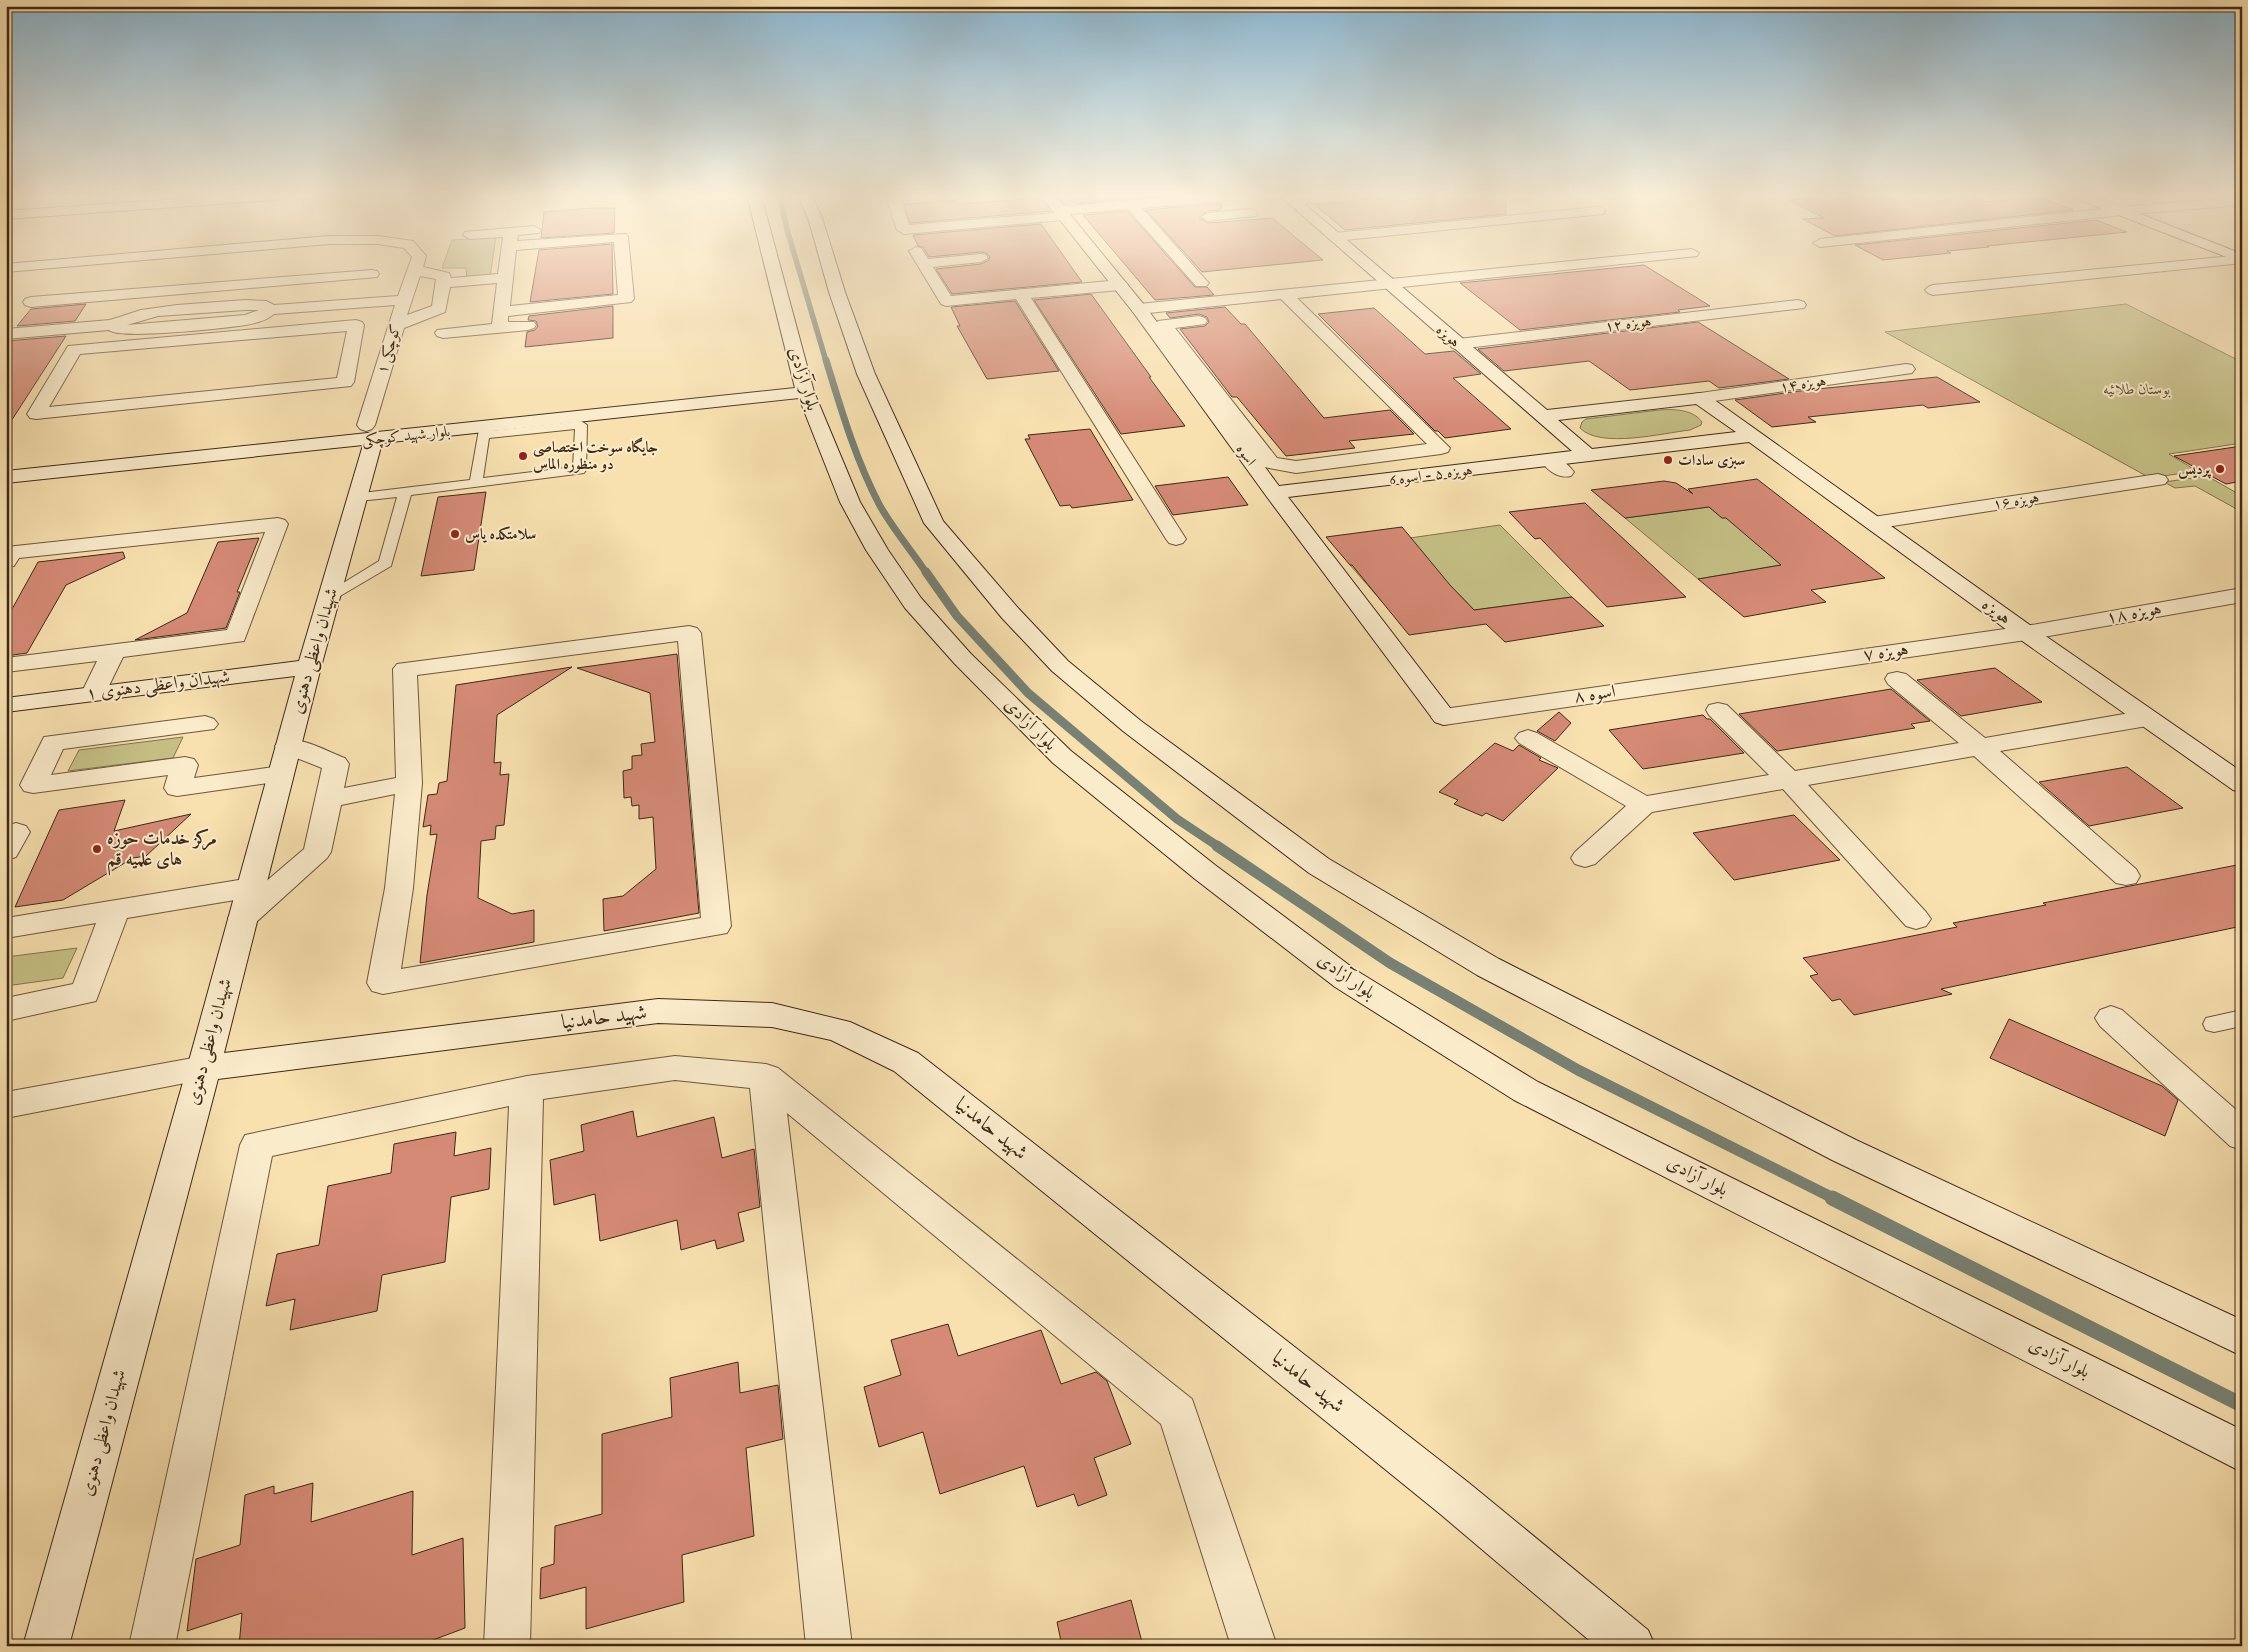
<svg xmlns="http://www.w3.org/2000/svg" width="2248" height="1652" font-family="'IM FELL English',Amiri,serif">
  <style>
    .green { fill: #c5c085; stroke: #81744e }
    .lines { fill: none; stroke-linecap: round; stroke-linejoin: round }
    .stream-far4 { stroke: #788174; stroke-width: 5.5 }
    .stream-far3 { stroke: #788174; stroke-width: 7 }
    .stream-far2 { stroke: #788174; stroke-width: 9 }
    .stream-far1 { stroke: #788174; stroke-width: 11 }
    .stream { stroke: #788174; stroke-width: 15 }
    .building { fill: #d58a76; stroke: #3d2918 }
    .lane-casing { stroke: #6c573e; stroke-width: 2 }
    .street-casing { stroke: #6c573e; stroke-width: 2 }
    .secondary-casing { stroke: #3d2918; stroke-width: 2 }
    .lane { fill: #faebcb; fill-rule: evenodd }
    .street { fill: #faebcb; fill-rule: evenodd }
    .secondary { fill: #faebcb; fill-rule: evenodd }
    .poi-dot { fill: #8f2418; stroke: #faebcb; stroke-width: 2 }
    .labels { text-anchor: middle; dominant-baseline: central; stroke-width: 4; stroke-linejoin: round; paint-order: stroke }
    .far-street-label { font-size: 15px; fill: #3d2918; stroke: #faebcb }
    .far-park-label { font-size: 15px; font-style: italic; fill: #5f4f33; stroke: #faebcb }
    .far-poi-label { font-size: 15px; font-weight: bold; fill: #3d2918; stroke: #faebcb; text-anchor: start }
    .street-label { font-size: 18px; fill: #3d2918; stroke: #faebcb }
    .poi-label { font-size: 18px; font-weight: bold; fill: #3d2918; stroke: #faebcb; text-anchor: start }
    .near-street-label { font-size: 21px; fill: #3d2918; stroke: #faebcb }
  </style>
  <rect width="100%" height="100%" fill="#f8e0af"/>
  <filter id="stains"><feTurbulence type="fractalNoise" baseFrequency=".004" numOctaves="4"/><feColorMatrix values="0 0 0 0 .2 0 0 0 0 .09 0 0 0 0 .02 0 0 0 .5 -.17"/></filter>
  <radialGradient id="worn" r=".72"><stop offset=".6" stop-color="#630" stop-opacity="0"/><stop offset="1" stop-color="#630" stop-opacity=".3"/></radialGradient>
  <path class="green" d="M496,237L490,277L467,279L466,268H442L452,240Z
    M2126,304L2242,362V443L2169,454L2197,471L2150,478L1885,332Z
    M1659,410C1673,409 1693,409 1702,422L1701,425L1690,430C1663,433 1600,449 1580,428L1582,422L1586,419Z
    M2207,476L2242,496V512L2195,486L2175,488L2164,482Z
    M1709,507L1722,518L1739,516L1781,565L1698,579L1625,518Z
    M1500,525L1572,597L1474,610L1458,593L1384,604L1350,565L1366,563L1410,538Z
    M183,737L173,758L68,771L79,750Z
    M77,948L63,978L6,986V957Z"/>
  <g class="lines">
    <path class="stream-far4" d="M779,195L788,233L826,361"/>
    <path class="stream-far3" d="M826,360C841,409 855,458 879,504C892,528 912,551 927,574"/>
    <path class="stream-far2" d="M926,572L957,616L1028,693L1177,819L1219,847"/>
    <path class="stream-far1" d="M1217,846L1390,963L1578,1070L1835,1199"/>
    <path class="stream" d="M1832,1198L2242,1405"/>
  </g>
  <path class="building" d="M1066,195H1176L1074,204L1071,201L1064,205L1058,197Z
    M1368,195H1505L1506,214L1345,230L1315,205L1359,201Z
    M1843,195H1968L1985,202L2040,197L2073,210L1835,236L1803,219L1824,218L1788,200Z
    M1040,198L1051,211L910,223L904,204L956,200L959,204Z
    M1221,203V210L1207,211L1199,218L1208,223L1272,218L1323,260L1202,272L1146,210Z
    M592,208H615L614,233L541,238L544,212Z
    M1127,211L1195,287H1207L1214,295L1155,300L1083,215Z
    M2096,220L2127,232L1987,246L1989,247L1947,251L1951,253L1883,260L1855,245Z
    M1041,224L1082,282L952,294L936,269L981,264L989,260L990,257L986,253L981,252L929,257L923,247L918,246L913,235Z
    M612,244L613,294L530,302L539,250Z
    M1644,265L1710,306L1678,310L1680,312L1520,330L1460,283Z
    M1091,294L1151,377H1149L1185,426L1121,434L1034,300Z
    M1015,301L1059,371L987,379L957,326H960L951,307Z
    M86,304L75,321L17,326L31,309Z
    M613,306V338L525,347L527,332L535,330L538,326L536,321L528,320L529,316Z
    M1225,307L1241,324H1245L1324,418L1390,410L1414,434L1349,441L1355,448L1286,456L1237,397H1232L1180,329L1205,326L1209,322L1207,317L1199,314L1170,318L1166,313Z
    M1374,308L1425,354L1454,351L1481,374L1453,378L1511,429L1445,438L1438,431H1435L1318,314Z
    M1698,322L1789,379L1719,388L1709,381L1630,390L1589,361L1504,371L1478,349Z
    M66,336L6,429V341Z
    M1937,377L1980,402L1928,408L1923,405L1808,417L1816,422L1772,427L1735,400L1807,390Z
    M1090,429L1133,500L1072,508L1070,505L1060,506L1025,439H1030L1028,435Z
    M2242,446V481L2226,484L2174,456Z
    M1228,477L1248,505L1173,515L1155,486Z
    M1757,479L1885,578L1811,590L1826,602L1744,617L1698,579L1781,565L1726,518H1722L1709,507L1625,518L1591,490L1664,481L1676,483L1693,494L1688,489Z
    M486,492L474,570L421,576L438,497Z
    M1585,503L1686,597L1607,607L1540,538L1535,539L1509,512Z
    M1402,527L1450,585L1474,610L1572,597L1604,626L1505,642L1486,624L1409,635L1352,565H1350L1326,537Z
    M259,538L237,592H240L226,628L135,640L187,613L218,542Z
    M123,552L125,558L66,585L27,653L6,656V620L38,562Z
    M677,654L699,913L604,931L603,899L623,896L656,869L653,817L639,819V805L632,806L631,797L624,798L623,771L632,769V756L642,755L641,744L655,742L650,693L577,668Z
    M572,667L497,715L494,763L501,762L500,775L509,774L504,825L496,826L495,839L481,841L478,898L512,914L534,910V942L420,963L427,895L437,834L430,835L431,825L423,827L428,795L437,794L439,783L447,781L456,685Z
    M1995,668L2042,702L1961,716L1917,680Z
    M1891,689L1930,721L1911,724L1915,728L1777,751L1739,714Z
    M1559,712L1571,723L1555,741L1537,731Z
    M1703,715L1707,719H1710L1744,753L1643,769L1609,730Z
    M1495,743L1513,751L1519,745L1541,758L1539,760L1558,768L1503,821L1486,813L1482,816L1454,804L1458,800L1439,792Z
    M2127,767L2183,808L2089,826L2039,782Z
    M125,800L114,831L191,814L146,856L133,858L63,900L15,907L59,810Z
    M1794,815L1840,860L1734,880L1693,833Z
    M2242,864V926L1941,989L1952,994L1854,1015L1840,999L1832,1001L1810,976L1818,974L1803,958L1957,927L1953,923L2046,905L2043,903Z
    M2009,1019L2162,1086L2178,1100L2165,1136L1990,1058Z
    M633,1111L637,1137L714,1117L722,1158L754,1149L760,1207L738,1213L744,1241L717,1249L715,1240L681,1250L677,1220L600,1241L595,1194L554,1205L550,1160L584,1151L581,1125Z
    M456,1132L454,1156L491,1148L489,1189L451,1197L445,1262L382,1275L377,1311L290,1330L295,1299L266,1306L277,1254L319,1245L328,1186L391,1173L394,1144Z
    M948,1324L958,1356L1041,1330L1061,1384L1096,1372L1107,1381L1131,1444L1094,1458L1107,1495L1078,1506L1074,1494L1037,1507L1024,1466L940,1494L923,1432L879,1447L864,1387L901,1375L891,1340Z
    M738,1362L740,1393L778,1385L783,1439L746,1448L754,1536L682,1555L684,1602L586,1629V1587L540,1599L541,1568L554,1564L555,1526L602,1514V1434L672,1417L670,1378Z
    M313,1483L311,1522L413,1491L412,1555L463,1538L465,1628L417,1646H239L242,1613L187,1631L196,1559L240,1545L245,1495L274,1486V1494Z
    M1131,1600L1143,1646H1062L1057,1622Z"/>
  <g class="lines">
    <defs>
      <path id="lane" d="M581,421L587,425L586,470L584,473L411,495L391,566L335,599H325L322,596L379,561L397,497L359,501L354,500L352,497L354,494L470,480L480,424H488L490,431ZM575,429L573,467L483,478L489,438Z
        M2242,1010V1026L2214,1032L2206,1030L2203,1024L2206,1018Z"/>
      <path id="street" d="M889,195H928L921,199L901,201L909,225L1054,213L1055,208L1060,207C1122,201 1184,194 1247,195L1240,199L1142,208L1206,280L1209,283L1206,286H1196L1128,209L1070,214L1069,219L1064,220L904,234L897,230L886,198Z
        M1315,195H1366L1359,199L1292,205L1285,201L1292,197Z
        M1771,195H1788L1781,199L1773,198Z
        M2242,197V205L2121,215L1820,247L1813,243L1820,239L2121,207Z
        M1598,207L1603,208L1605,211L1603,214L1335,241L1328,237L1335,233Z
        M1251,209L1258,213L1256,216L1208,221L1201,217L1208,213Z
        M534,226L541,230L539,233L518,235L517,241L626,234L628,237L634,299L631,302L508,316V322H534L536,325L534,328L528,330L443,338L437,336L435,333L437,330L492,324L497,283L450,287L445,312L404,328L375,425L372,429L366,431L360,429L357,425L395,305L274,314C266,321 256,323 246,325C226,328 119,340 109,330L6,339V329L110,320L141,310L177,305L245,300L266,301L274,305L398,296L412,257L404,248L378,244H329L6,272V264L329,236H378L413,241L426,256L423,267L449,273L451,278L498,274L503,237L470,239L463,235L465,232ZM614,242L618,295L510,306L516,250ZM420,276L436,279L432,306L407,315ZM245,310H259L245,315L127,325L158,316Z
        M916,247L921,248L928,259L981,254L986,255L988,258L981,262L933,267L951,296L1120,280L1125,282L1128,285L1125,288L1120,290L1031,298L1186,539L1183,543L1176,545L1169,543L1166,539L1016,299L946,306L941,304L909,251Z
        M1692,249L1699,253L1697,256L1297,298L1450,448L1448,452L1441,454L1296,473L1264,467L1158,327L1156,324L1158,321L1199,316L1205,318L1207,321L1205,324L1175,328L1277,458L1296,461L1427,444L1281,299L1139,314L1133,312L1131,309L1133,306L1139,304Z
        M2242,255V263L1933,295L1928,293L1925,290L1928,287L1933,285Z
        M372,270L377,271L379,274L377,277L31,307L25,305L23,302L25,299L31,297Z
        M1798,300L1804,302L1806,305L1804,308L1458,349L1452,348L1450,344L1452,340L1458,339Z
        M356,320L362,322L364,325L354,382L351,386L36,419L30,418L27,414L68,346ZM347,331L337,378L49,407L80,354Z
        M1906,364L1912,365L1915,369L1912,373L1700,403L1694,402L1691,398L1694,394L1700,393Z
        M1550,454C1559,457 1568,464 1574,472L1571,476C1558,479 1548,471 1540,460L1543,456Z
        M2158,474L2165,476L2168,480L2165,484L1873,529L1866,527L1863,523L1866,519L1873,517Z
        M278,518L285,520L288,524L244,641L123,657L105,694L102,699L93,701L84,699L81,694L97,661L6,672V658L227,630L265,532L19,558L14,566L6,567V547Z
        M2242,588V602L2026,640L1444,725L1435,722L1431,717L1435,712L1444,709L2026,626Z
        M689,626L697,628L701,633L731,926L727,933L383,994L372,991L367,983L385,888L395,794L341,805L331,852L327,858L253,925L243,928L233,925L228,918L233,911L247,898L127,918L96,1001L6,1021V998L73,984L96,923L6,938V918L251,878L261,881L263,884L304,849L322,768L279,751L275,746L279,741C300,735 326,751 345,758L349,764L344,788L396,778L393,669L397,664ZM678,641L701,918L401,969L413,888L422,783L417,675Z
        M1897,672L1906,674L1985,738L2147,710L2156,713L2160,718L2156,723L2147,726L2000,751L2136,869L2140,876L2136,883L2126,885L2116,883L1974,756L1808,785L1926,912L1931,919L1926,926L1916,929L1906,926L1783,789L1652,812L1595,864L1585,867L1575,864L1571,858L1575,852L1626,806L1519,743L1515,738L1519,733L1528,730L1537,733L1647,796L1769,775L1709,715L1706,710L1709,705L1718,703L1727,705L1795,771L1959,743L1888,684L1885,679L1888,674Z
        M205,716L214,719L218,724L214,729L63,749L51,775L185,757L194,759L198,765L194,778L281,766L290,768L294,774L290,780L177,796L168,794L164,788L168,775L33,793L24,791L20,785L44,737Z
        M16,823L26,826L30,832L16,857L6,860V826Z
        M2111,1006L2122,1010L2242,1115V1150L2230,1146L2100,1026L2095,1018L2100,1010Z
        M204,1056L216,1059L221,1068L216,1077L6,1118V1092Z
        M675,1056L766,1064L778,1068L1192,1399L1277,1646H1231L1161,1424L787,1113L852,1646H806L750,1088L675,1080L543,1099L530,1646H484L509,1106L272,1156L175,1646H129L240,1145L245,1135L527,1076Z"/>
      <path id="secondary" d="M233,195H295L288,199L6,219V211Z
        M747,195H761L814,392L860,502L888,550L921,598L971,654L1071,751L1215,865L1357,971L1538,1082L2242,1430V1472L1514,1100L1335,987L1195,879L1053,763L955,664L905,608L866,550L840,502L799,398L382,443L321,667L224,1053L658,999L772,1003L850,1022L918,1053L1469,1483L1648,1630L1655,1646H1596L1439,1513L894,1071L831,1040L772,1027L658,1023L218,1079L69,1646H23L187,1068L295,676L6,712V698L299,661L363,445L6,483V471L795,388Z
        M798,195H812L823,221L845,292L875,374L943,521L1018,608L1068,661L1141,721L1329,859L1499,959L1856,1140L2242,1320V1356L1832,1160L1477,975L1309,873L1123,731L1052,671L1002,618L924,523L857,374L829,292L809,221Z
        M1040,195H1054L1145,306L1279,486L1572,451L1279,195H1294L1547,410L1700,393L1706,394L2034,628L2242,772V792L2233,790L2018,638L1749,442L1288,497L1457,717L1453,722L1444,725L1435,722L1267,497L1133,312ZM1696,404L1736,432L1592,449L1558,420Z
        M2073,195H2092L2242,254V263L2075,198Z"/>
    </defs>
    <use href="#lane" class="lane-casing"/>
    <use href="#street" class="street-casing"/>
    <use href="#secondary" class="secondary-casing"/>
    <use href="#lane" class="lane"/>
    <use href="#street" class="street"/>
    <use href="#secondary" class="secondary"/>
  </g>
  <linearGradient id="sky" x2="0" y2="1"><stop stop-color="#8bb7d2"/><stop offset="0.46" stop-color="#fcf1db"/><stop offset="1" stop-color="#fcf1db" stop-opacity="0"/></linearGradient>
  <rect width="2248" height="426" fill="url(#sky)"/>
  <g class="poi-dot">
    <circle cx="523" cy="456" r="5"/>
    <circle cx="1668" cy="460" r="5"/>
    <circle cx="2220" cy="469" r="5"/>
    <circle cx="455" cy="534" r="5"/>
    <circle cx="97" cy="849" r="5"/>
  </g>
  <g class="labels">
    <g class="far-street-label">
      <text transform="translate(1628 324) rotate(-7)">هویزه ۱۲</text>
      <text transform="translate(1448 336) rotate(40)">هویزه</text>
      <text transform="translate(389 349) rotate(-73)">کوچکی ۱</text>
      <text transform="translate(1803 384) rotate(-8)">هویزه ۱۴</text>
      <text transform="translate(406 436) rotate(-6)">بلوار شهید کوچکی</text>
      <text transform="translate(1246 455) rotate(54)">اسوه</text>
      <text transform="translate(1431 475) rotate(-7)">هویزه ۵ - اسوه 6</text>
      <text transform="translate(2016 501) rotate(-9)">هویزه ‍۱۶</text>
    </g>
    <g class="far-park-label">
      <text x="2137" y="389">بوستان طلائیه</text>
    </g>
    <g class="far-poi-label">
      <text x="533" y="447">جایگاه سوخت اختصاصی<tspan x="533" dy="17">دو منظوره الماس</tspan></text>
      <text x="1678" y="460">سبزی سادات</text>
      <text x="2210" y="469" text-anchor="end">پردیس</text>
      <text x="465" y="534">سلامتکده یاس</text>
    </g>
    <g class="street-label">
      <text transform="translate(803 379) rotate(73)">بلوار آزادی</text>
      <text transform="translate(1996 612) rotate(36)">هویزه</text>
      <text transform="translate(2134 614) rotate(-10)">هویزه ‍۱۸</text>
      <text transform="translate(315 651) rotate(-74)">شهیدان واعظی دهنوی</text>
      <text transform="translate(1886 653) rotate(-8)">هویزه ۷</text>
      <text transform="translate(158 686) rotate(-7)">شهیدان واعظی دهنوی ۱</text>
      <text transform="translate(1595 695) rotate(-8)">اسوه ۸</text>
      <text transform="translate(1030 725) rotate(45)">بلوار آزادی</text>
      <text transform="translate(1346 977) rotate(35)">بلوار آزادی</text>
      <text transform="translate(210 1042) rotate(-75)">شهیدان واعظی دهنوی</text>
      <text transform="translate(1697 1177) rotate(27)">بلوار آزادی</text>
      <text transform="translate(2059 1359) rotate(27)">بلوار آزادی</text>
      <text transform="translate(104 1433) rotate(-75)">شهیدان واعظی دهنوی</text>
    </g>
    <g class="poi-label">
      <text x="107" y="839">مرکز خدمات حوزه<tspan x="107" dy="21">های علمیه قم</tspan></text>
    </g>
    <g class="near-street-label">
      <text transform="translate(604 1018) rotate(-7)">شهید حامدنیا</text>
      <text transform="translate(991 1129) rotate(39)">شهید حامدنیا</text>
      <text transform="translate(1308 1382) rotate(39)">شهید حامدنیا</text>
    </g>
  </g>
  <rect width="2248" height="1652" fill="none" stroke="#f8e0af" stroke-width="25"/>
  <rect x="8" y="8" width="2233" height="1637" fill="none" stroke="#3d2918" stroke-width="2.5"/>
  <rect x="12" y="12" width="2223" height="1627" fill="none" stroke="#3d2918"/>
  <rect width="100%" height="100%" filter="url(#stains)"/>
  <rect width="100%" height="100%" fill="url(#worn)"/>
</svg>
